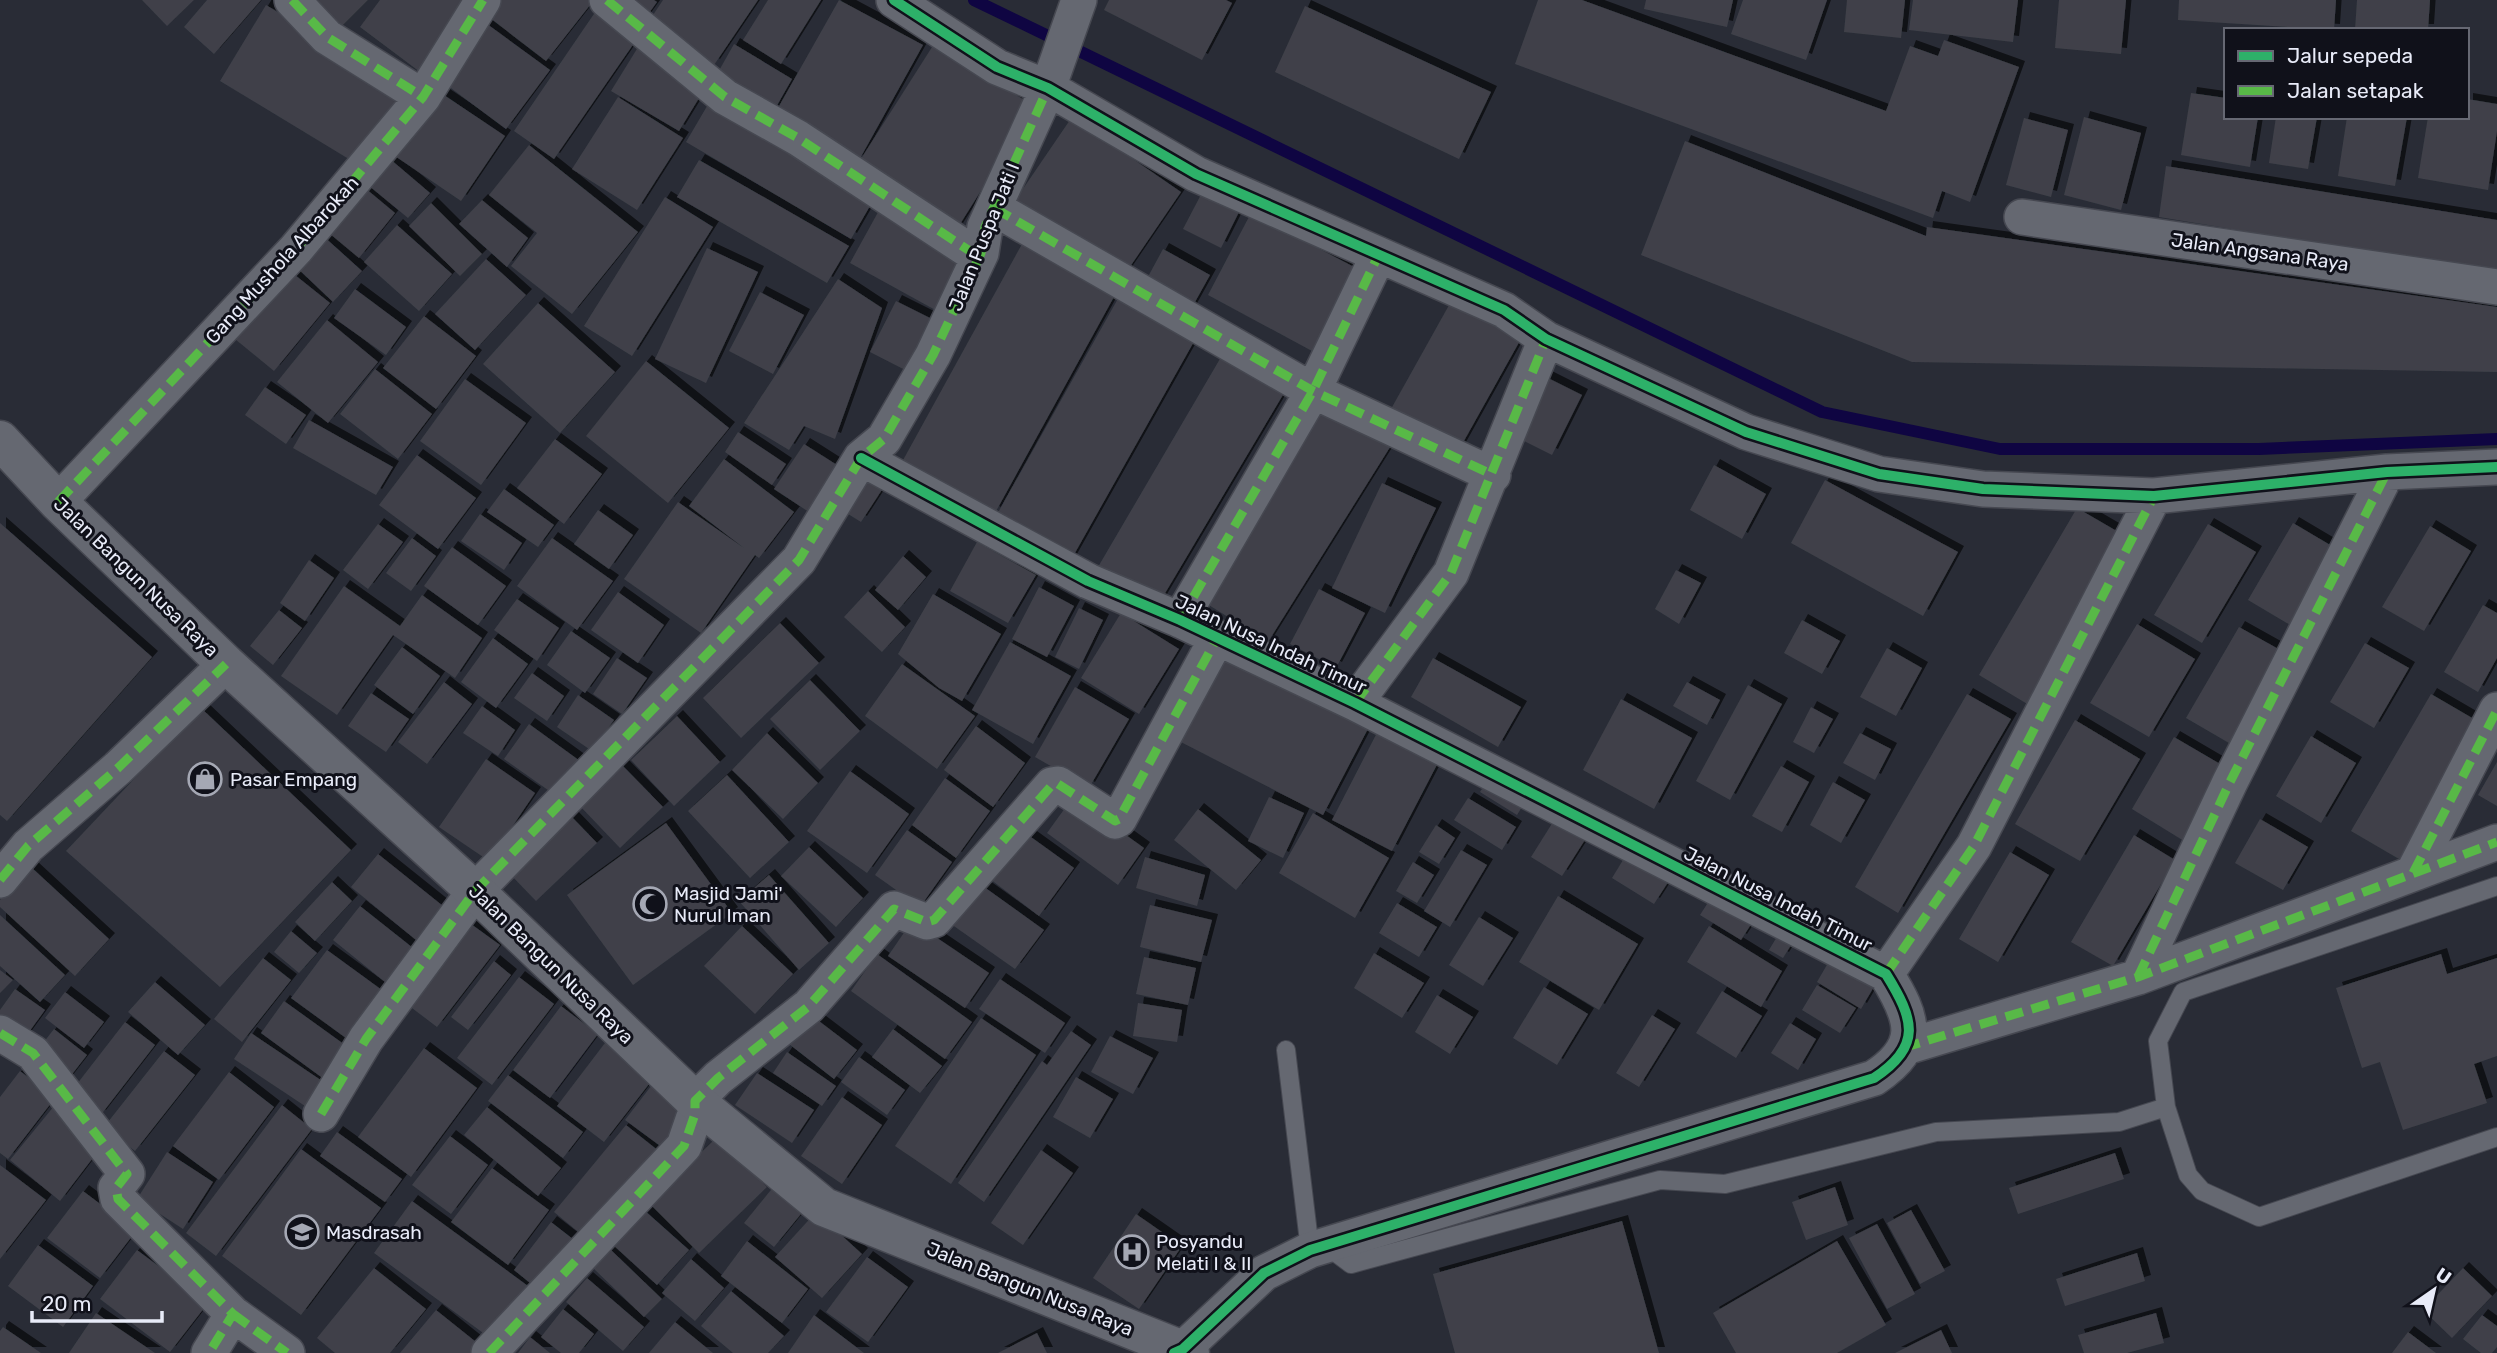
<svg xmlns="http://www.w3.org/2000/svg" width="2497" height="1353" font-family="Rubik,sans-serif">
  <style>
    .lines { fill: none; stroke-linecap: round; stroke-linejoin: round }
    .stream { stroke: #0f0542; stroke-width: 12 }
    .building { fill: #3f4149; filter: url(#shadow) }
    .service-casing { stroke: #464851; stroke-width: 20 }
    .minor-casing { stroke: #464851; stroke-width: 38 }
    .tertiary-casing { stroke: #464851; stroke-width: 41 }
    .service { stroke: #656871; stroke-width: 18 }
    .minor { stroke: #656871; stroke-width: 35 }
    .tertiary { stroke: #656871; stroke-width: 38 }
    .quiet { stroke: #58b947; stroke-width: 9; stroke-dasharray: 18 9; stroke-linecap: butt }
    .cycleway-casing { stroke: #10111a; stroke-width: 15 }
    .cycleway { stroke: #2db169; stroke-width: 10 }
    .labels { text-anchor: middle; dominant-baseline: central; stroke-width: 6; stroke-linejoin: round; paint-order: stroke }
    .street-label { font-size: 19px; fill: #e8ebf8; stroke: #10111a }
    .poi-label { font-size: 19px; fill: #e8ebf8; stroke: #10111a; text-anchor: start }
  </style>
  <defs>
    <filter id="shadow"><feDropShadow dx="6" dy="-6" stdDeviation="0" flood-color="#0009"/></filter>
  </defs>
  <rect width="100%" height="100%" fill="#292c36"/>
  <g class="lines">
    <path class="stream" d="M974,0L1822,412L2000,449H2259L2497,439"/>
  </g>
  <path class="building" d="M142,0H194L167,26Z
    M207,0H261L214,54L184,27Z
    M305,0H368L337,31Z
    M380,0H474L424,75L360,27Z
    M490,0H594L546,61L481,11Z
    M616,0H654L657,2L644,20Z
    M663,0H758L714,65L649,21Z
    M768,0H821L781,64L743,40Z
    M839,0L923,45L858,162L774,115Z
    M1109,0H1226L1232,3L1202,60L1104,10Z
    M1538,0H1582L1886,111L1910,46L1938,56L1944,40L2019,67L1970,202L1942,191L1933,218L1515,64Z
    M1646,0H1733L1727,27L1644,9Z
    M1743,0H1827L1806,60L1731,34Z
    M1847,0H1905L1901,38L1844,32Z
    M1913,0H2018L2013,42L1909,30Z
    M2059,0H2126L2121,54L2055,48Z
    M2179,0H2336L2334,30L2178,20Z
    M2357,0H2430L2428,30H2355Z
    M266,5L419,96L362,167L220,81Z
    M1305,6L1491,92L1459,159L1275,72Z
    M598,8L639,36L554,159L514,131Z
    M483,21L550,70L506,129L440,80Z
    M640,44L707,85L679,131L611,91Z
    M734,44L792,79L771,116L712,83Z
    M934,44L1034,106L957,229L857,165Z
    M438,91L505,136L461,201L395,156Z
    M2191,93L2226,98V117H2258L2250,167L2181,155Z
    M713,96L878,192L851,239L686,142Z
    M618,97L683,138L637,210L572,169Z
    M2467,99L2497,104V131L2488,190L2418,178L2428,117H2467Z
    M1072,117L1181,192L1123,277L1014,202Z
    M2084,117L2141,133L2121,210L2064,195Z
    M2276,117H2317L2308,169L2269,163Z
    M2347,117H2407L2395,186L2338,176Z
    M2024,118L2068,130L2051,197L2006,185Z
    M1685,141L1926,236L1927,227L2497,307V372L1912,362L1641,255Z
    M529,145L638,232L572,314L511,266L537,233L489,195Z
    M390,159L430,193L408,218L368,185Z
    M699,160L849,246L827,283L677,197Z
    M2166,166L2497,220V273L2159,217Z
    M1206,185L1243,204L1221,248L1183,229Z
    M365,188L395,213L359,258L329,233Z
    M665,197L713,227L632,356L584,326Z
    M482,200L528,238L507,267L459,224Z
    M431,203L482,254L460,276L409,226Z
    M882,205L969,253L939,312L850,263Z
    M1251,213L1356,268L1312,351L1208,295Z
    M397,225L452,274L419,311L364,262Z
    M321,234L362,271L333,302L293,264Z
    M1022,244L1115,295L995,513L902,462Z
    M707,248L758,272L706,383L655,359Z
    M1163,249L1210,275L1190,311L1143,286Z
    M486,259L526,295L475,350L435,314Z
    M290,271L330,303L274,371L235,339Z
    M838,279L882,308L835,439L804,426L789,450L744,423Z
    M355,289L406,327L386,355L334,318Z
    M760,292L804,315L773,374L729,351Z
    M1120,295L1196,338L1067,567L991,525Z
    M1453,298L1522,337L1460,448L1391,409Z
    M896,301L940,323L913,374L870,352Z
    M538,303L615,372L560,433L483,364Z
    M424,316L476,356L436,409L383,368Z
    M327,320L378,362L328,423L277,382Z
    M1224,352L1287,388L1161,600L1098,567Z
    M646,361L729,428L668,503L586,436Z
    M375,369L432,414L398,459L340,414Z
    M1542,375L1582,395L1552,455L1512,435Z
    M465,379L526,423L481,485L420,441Z
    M265,387L306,415L286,444L245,415Z
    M1327,404L1392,444L1268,642L1204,602Z
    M309,420L393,467L376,495L293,448Z
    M738,432L786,464L772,485L725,452Z
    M555,439L602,474L564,524L517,488Z
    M804,444L848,472L818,518L774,489Z
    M417,455L476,498L438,549L379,505Z
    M724,459L794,512L759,558L755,555L701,633L624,579L678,502L744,548L689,506Z
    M866,465L889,479L861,522L840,509Z
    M1714,465L1766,494L1742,539L1690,510Z
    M1825,480L1958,552L1923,616L1791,543Z
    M1382,483L1436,508L1385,613L1332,588Z
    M504,489L554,525L538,547L487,512Z
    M2077,508L2127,537L2029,705L1979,675Z
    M598,510L633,535L609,569L574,544Z
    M480,514L522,543L504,570L461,541Z
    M0,523L152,657L7,821L0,815Z
    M2293,523L2342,552L2297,629L2248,600Z
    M378,524L403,542L368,589L343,570Z
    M2208,524L2256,552L2202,643L2154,615Z
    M2430,526L2471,551L2424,631L2382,607Z
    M412,538L436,556L411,591L386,573Z
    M552,538L613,581L577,630L517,586Z
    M977,542L1036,575L1008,623L950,591Z
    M452,547L506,586L478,625L424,586Z
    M903,556L926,577L898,610L875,590Z
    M309,560L334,578L305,621L280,603Z
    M1676,570L1701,583L1679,624L1655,609Z
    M344,586L400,626L422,595L482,638L455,678L393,635L337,715L281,676Z
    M1039,587L1074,606L1047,657L1012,639Z
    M1319,589L1365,613L1336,668L1290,644Z
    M868,591L905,627L882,652L844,617Z
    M618,592L664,625L638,663L591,630Z
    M933,594L1001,634L962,701L939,688L898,654Z
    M517,599L559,628L537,661L494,630Z
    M2483,605L2497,613V658L2478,692L2444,672Z
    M1079,608L1103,620L1079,669L1055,657Z
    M279,610L302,628L273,665L250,646Z
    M1121,613L1179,649L1139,714L1081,678Z
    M1802,620L1840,641L1822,674L1784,653Z
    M780,623L819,663L741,738L703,698Z
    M2137,624L2195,659L2149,737L2090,703Z
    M2239,627L2282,651L2229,743L2186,718Z
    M571,631L610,658L585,693L547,665Z
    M493,638L528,664L496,708L461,682Z
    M1010,642L1071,676L1033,744L972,710Z
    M2365,643L2409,668L2374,728L2330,702Z
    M402,647L440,676L413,714L374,685Z
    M1223,648L1371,723L1323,815L1177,740Z
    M1887,648L1922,668L1896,716L1860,697Z
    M617,658L647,678L622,714L593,694Z
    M1433,658L1521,707L1498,747L1411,697Z
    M902,664L975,716L937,769L865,716Z
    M532,673L564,696L547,721L514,698Z
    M810,680L860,731L820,770L770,719Z
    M444,682L472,704L427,764L398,742Z
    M1687,682L1720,700L1707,725L1673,706Z
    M1748,685L1782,704L1730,800L1696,781Z
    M1075,687L1129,719L1089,788L1035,757Z
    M371,693L409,719L386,752L348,726Z
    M1967,694L2011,719L1898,913L1855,887Z
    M2431,694L2479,722L2399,859L2351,831Z
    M578,695L614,720L592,751L557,727Z
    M1621,699L1692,738L1654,809L1583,770Z
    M482,706L515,730L498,756L463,733Z
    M1811,707L1833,719L1814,753L1793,742Z
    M201,708L351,850L220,987L66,851Z
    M677,716L720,762L674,806L631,760Z
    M2075,720L2140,759L2080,861L2015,824Z
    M529,724L580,761L555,795L504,759Z
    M1381,725L1441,757L1392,851L1332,820Z
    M976,726L1025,763L993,807L944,770Z
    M767,733L818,783L783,819L732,770Z
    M1860,733L1891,749L1875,780L1843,763Z
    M2311,736L2356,763L2321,823L2276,796Z
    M2174,737L2227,768L2184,841L2132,809Z
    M486,759L535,793L489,861L439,827Z
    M2497,762V806L2478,795Z
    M623,766L663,807L620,848L580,806Z
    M1781,766L1809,782L1782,832L1752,816Z
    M850,771L909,814L867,873L807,831Z
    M1491,774L1528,797L1517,815L1480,792Z
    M727,775L789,842L750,878L688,811Z
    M945,778L990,811L956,858L912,825Z
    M1833,782L1865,800L1841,843L1810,825Z
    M1073,797L1144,848L1118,885L1047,833Z
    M1269,797L1304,813L1283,858L1248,841Z
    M1468,798L1516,827L1502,850L1454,820Z
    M1198,809L1261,860L1236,890L1174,840Z
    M1313,813L1389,858L1355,918L1279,873Z
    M1558,814L1590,832L1562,876L1531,857Z
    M570,815L597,843L536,901L509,873Z
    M2260,819L2308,847L2283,890L2235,863Z
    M666,823L732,913L633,985L567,895Z
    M1436,825L1455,838L1439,864L1419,852Z
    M907,830L952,862L920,907L875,875Z
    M1024,832L1074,868L1039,916L990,879Z
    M2134,835L2175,860L2113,966L2071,942Z
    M809,847L863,898L836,927L781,876Z
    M1631,847L1674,873L1654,904L1612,878Z
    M1461,850L1487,865L1450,927L1424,911Z
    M2010,852L2049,875L1998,962L1959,939Z
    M378,854L448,910L421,944L351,887Z
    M1145,857L1205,875L1197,906L1136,888Z
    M1413,862L1434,875L1417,903L1396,891Z
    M31,867L109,939L75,976L0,907V900Z
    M769,875L829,943L799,970L739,901Z
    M332,882L352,901L315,941L295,922Z
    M980,884L1044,930L1015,969L951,924Z
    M1716,890L1757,915L1741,940L1700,915Z
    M1558,896L1638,944L1599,1010L1519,962Z
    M1397,903L1437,927L1419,957L1379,933Z
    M1150,905L1212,920L1201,962L1140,947Z
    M360,906L413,948L385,982L333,940Z
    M0,915L65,975L40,1002L0,966Z
    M1479,917L1513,938L1483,986L1449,965Z
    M912,921L989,973L965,1008L888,956Z
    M471,924L500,945L437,1027L408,1005Z
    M1784,925L1798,934L1783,958L1769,950Z
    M742,926L793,974L755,1014L704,966Z
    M1709,926L1782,971L1761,1007L1687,962Z
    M291,931L317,953L299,973L274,952Z
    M327,950L386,993L350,1041L291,998Z
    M1835,951L1879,978L1861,1009L1817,982Z
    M1374,953L1424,983L1402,1018L1354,988Z
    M877,954L972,1022L945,1059L851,991Z
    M2441,954L2447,974L2497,958V1056L2474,1064L2487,1103L2403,1130L2380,1062L2362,1068L2336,988Z
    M1144,957L1196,968L1188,1005L1136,994Z
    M263,958L291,980L242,1042L214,1019Z
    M494,961L511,975L468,1030L451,1017Z
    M0,970L13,980L0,993Z
    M519,977L554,1004L492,1085L457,1058Z
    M1000,979L1065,1023L1045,1053L979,1009Z
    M155,982L205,1025L178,1055L128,1012Z
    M1817,985L1856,1008L1840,1033L1802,1010Z
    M1544,987L1588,1014L1557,1065L1513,1038Z
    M15,989L45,1010L21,1043L0,1028V1010Z
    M1722,991L1762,1016L1736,1058L1696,1033Z
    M65,992L104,1022L84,1048L45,1018Z
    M1437,995L1473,1017L1450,1054L1415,1032Z
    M284,1001L352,1050L328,1082L261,1033Z
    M1138,1003L1182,1010L1177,1042L1133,1036Z
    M561,1006L598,1034L550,1098L513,1070Z
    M811,1015L857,1050L834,1079L789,1044Z
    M1652,1015L1675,1029L1639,1087L1616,1073Z
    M981,1018L1036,1055L951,1184L895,1146Z
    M125,1022L155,1045L100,1116L70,1093Z
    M1790,1023L1816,1039L1798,1070L1771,1053Z
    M54,1029L87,1055L66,1082L36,1052Z
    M893,1029L942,1066L920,1093L872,1057Z
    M1071,1031L1091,1045L984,1202L958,1183L1042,1061L1047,1065Z
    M251,1033L334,1089L317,1114L234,1059Z
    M1110,1036L1153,1058L1133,1094L1091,1072Z
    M608,1039L656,1075L604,1142L557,1106Z
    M424,1048L477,1088L411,1177L358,1137Z
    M164,1051L195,1075L135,1151L104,1127Z
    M787,1052L836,1086L822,1106L773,1073Z
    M859,1057L905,1090L887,1115L841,1082Z
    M20,1071L55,1098L8,1159L0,1153V1097Z
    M229,1072L274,1107L219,1180L173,1146Z
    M757,1073L814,1110L792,1143L735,1105Z
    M508,1075L583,1132L563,1158L488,1101Z
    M1076,1077L1113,1099L1090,1138L1053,1117Z
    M655,1081L693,1109L663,1148L625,1120Z
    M842,1097L882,1125L842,1184L801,1156Z
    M59,1100L102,1146L60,1201L10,1160Z
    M282,1105L312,1129L216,1256L186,1233Z
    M487,1107L561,1168L538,1196L464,1135Z
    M626,1125L660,1152L587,1239L554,1212Z
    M337,1132L402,1179L385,1202L320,1156Z
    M450,1136L488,1165L451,1214L412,1185Z
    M717,1137L767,1187L699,1253L649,1203Z
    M301,1149L381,1208L301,1315L222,1256Z
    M1041,1150L1073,1173L1023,1245L991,1223Z
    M167,1152L213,1182L183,1229L137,1199Z
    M2115,1153L2124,1179L2018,1214L2009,1188Z
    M0,1165L46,1200L0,1259Z
    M492,1168L549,1210L508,1265L451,1222Z
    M775,1185L805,1209L774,1247L744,1223Z
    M1835,1187L1848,1225L1806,1240L1792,1202Z
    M83,1191L136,1231L100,1278L47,1238Z
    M412,1201L528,1286L490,1338L374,1253Z
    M644,1210L689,1250L657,1285L612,1244Z
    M1911,1210L1945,1271L1920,1284L1887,1223Z
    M816,1212L862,1254L822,1298L775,1257Z
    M1136,1214L1182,1246L1139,1309L1093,1278Z
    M1622,1221L1659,1353H1455L1433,1274Z
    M551,1222L578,1243L540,1291L514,1270Z
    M1877,1224L1915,1294L1887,1309L1849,1238Z
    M747,1241L808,1289L782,1323L721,1276Z
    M1837,1241L1886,1325L1837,1353H1736L1713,1313Z
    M38,1245L93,1286L63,1327L8,1286Z
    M137,1250L208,1303L170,1352L100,1299Z
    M611,1250L662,1299L644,1317L593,1268Z
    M2137,1253L2145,1281L2065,1306L2056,1279Z
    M867,1257L908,1287L868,1342L826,1312Z
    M691,1259L724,1288L695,1321L662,1293Z
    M374,1268L426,1309L390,1353H335L317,1338Z
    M2463,1268L2492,1296L2452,1338L2423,1310Z
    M587,1278L644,1327L623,1351L566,1302Z
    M731,1291L784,1336L768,1353H733L701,1326Z
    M563,1309L594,1334L579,1353H561L541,1337Z
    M436,1310L481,1346L475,1353H400Z
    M96,1313L155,1353H69Z
    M2156,1313L2164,1343L2127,1353H2084L2078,1335Z
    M814,1315L864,1353H788Z
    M2482,1315L2497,1326V1347L2492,1353H2481L2463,1339Z
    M675,1322L713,1353H649Z
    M3,1327L41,1353H0V1331Z
    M1941,1330L1952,1353H1895Z
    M2408,1332L2436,1353H2392Z
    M1037,1333L1047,1353H998Z
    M530,1337L550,1353H518Z"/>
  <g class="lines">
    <defs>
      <path id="service" d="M2497,886L2183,992L2158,1041L2166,1107L2188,1175L2202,1191L2259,1217L2497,1137
        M1286,1050L1310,1250
        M1327,1246L1351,1264L1660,1180L1725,1184L1936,1132L2119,1122L2166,1107"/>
      <path id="minor" d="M292,0L327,37L423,97
        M607,0L725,97L798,138L979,257
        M894,0L997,67L1048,88L1196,174L1504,310L1546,339L1746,432L1879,474L1983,489L2154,496L2387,472L2497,467
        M994,208L1313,391L1493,475
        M2022,217L2497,287
        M861,458L1088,581L1180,620L1355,703L1886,974C1914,1019 1923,1046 1874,1078L1310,1250L1264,1273L1183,1349L1174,1353
        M58,502L296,249L423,97L483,0
        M1180,620L1313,391L1378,256
        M1355,703L1451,573L1546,339
        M2413,873L2497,710
        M0,880L28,846L118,768L226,664
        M1886,974L1974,846L2154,496
        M2138,977L2230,782L2387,472
        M0,1033L33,1053L127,1174L116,1188L118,1199L233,1314L209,1353
        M1909,1046L2138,977L2497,842
        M321,1114L366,1039L475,891L799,560L861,458L884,439L933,355L981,253L985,227L1048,88L1079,0
        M233,1314L287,1353
        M489,1353L684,1146L695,1114V1101L718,1078L809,1006L894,909L927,922L934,920L1052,785L1058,784L1115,821L1119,819L1217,638"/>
      <path id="tertiary" d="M0,440L58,502L226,664L475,891L695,1101L824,1207L1190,1353"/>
    </defs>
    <use href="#service" class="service-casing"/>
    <use href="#minor" class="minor-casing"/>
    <use href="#tertiary" class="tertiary-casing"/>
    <use href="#service" class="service"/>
    <use href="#minor" class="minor"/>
    <use href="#tertiary" class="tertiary"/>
    <path class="quiet" d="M292,0L327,37L423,97
      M607,0L725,97L798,138L979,257
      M994,208L1313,391L1493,475
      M58,502L296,249L423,97L483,0
      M1180,620L1313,391L1378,256
      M1355,703L1451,573L1546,339
      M2413,873L2497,710
      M0,880L28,846L118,768L226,664
      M1886,974L1974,846L2154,496
      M2138,977L2230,782L2387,472
      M0,1033L33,1053L127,1174L116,1188L118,1199L233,1314L209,1353
      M1908,1039L1909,1046L2138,977L2497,842
      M321,1114L366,1039L475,891L799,560L861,458L884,439L933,355L981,253L985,227L1048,88
      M233,1314L287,1353
      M489,1353L684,1146L695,1114V1101L718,1078L809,1006L894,909L927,922L934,920L1052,785L1058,784L1115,821L1119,819L1217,638"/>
    <defs>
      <path id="cycleway" d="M894,0L997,67L1048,88L1196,174L1504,310L1546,339L1746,432L1879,474L1983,489L2154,496L2387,472L2497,467
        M861,458L1088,581L1180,620L1355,703L1886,974C1914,1019 1923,1046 1874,1078L1310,1250L1264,1273L1183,1349L1174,1353"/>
    </defs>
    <use href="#cycleway" class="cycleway-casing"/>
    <use href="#cycleway" class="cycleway"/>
  </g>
  <defs>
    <symbol id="shop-ring" viewBox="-11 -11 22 22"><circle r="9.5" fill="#10111a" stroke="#a5a8b4" stroke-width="1.5"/><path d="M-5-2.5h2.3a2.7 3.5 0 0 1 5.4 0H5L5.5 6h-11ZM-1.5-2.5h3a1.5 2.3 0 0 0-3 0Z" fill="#a5a8b4"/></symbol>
    <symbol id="mosque-ring" viewBox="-11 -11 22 22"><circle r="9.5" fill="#10111a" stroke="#a5a8b4" stroke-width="1.5"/><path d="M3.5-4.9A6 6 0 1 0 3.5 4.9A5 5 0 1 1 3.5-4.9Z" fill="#a5a8b4"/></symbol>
    <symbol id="school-ring" viewBox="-11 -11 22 22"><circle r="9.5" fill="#10111a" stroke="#a5a8b4" stroke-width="1.5"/><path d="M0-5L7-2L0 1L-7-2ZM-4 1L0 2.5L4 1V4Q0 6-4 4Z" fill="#a5a8b4"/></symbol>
    <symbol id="hospital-ring" viewBox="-11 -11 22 22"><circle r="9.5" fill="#10111a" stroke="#a5a8b4" stroke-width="1.5"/><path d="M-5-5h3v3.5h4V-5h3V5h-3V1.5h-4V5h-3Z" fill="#a5a8b4"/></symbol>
  </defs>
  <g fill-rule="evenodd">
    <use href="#shop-ring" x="186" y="760" width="38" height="38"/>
    <use href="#mosque-ring" x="631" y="885" width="38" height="38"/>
    <use href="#school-ring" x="283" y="1213" width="38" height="38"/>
    <use href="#hospital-ring" x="1113" y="1233" width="38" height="38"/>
  </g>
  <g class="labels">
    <g class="street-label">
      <text transform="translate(984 237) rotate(-68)">Jalan Puspa Jati I</text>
      <text transform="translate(2260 252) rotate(8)">Jalan Angsana Raya</text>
      <text transform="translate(282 260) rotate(-48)">Gang Mushola Albarokah</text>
      <text transform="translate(136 577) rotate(44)">Jalan Bangun Nusa Raya</text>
      <text transform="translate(1271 644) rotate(25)">Jalan Nusa Indah Timur</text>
      <text transform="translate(1778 899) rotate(27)">Jalan Nusa Indah Timur</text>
      <text transform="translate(551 964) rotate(44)">Jalan Bangun Nusa Raya</text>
      <text transform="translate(1030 1289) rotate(22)">Jalan Bangun Nusa Raya</text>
    </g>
    <g class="poi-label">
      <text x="230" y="779">Pasar Empang</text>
      <text x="674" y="893">Masjid Jami'<tspan x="674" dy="22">Nurul Iman</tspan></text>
      <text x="326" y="1232">Masdrasah</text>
      <text x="1156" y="1241">Posyandu<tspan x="1156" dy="22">Melati I &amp; II</tspan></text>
    </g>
  </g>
  <rect x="2224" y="28" width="245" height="91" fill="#10111a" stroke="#666873" stroke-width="2"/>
  <rect x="2238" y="51" width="35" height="10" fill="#2db169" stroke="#666873" stroke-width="2"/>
  <text x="2287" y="63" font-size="21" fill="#e8ebf8">Jalur sepeda</text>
  <rect x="2238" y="86" width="35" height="10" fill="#58b947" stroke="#666873" stroke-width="2"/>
  <text x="2287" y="98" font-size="21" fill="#e8ebf8">Jalan setapak</text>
  <g transform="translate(2434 1290) rotate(34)" stroke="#10111a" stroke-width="5" paint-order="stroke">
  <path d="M0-5L12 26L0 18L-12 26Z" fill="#e8ebf8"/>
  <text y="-10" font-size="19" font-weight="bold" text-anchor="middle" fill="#e8ebf8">U</text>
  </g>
  <path d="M32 1311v10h130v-10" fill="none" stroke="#e8ebf8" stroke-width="3.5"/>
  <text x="42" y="1311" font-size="21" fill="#e8ebf8" stroke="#10111a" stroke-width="5" paint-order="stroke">20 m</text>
</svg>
